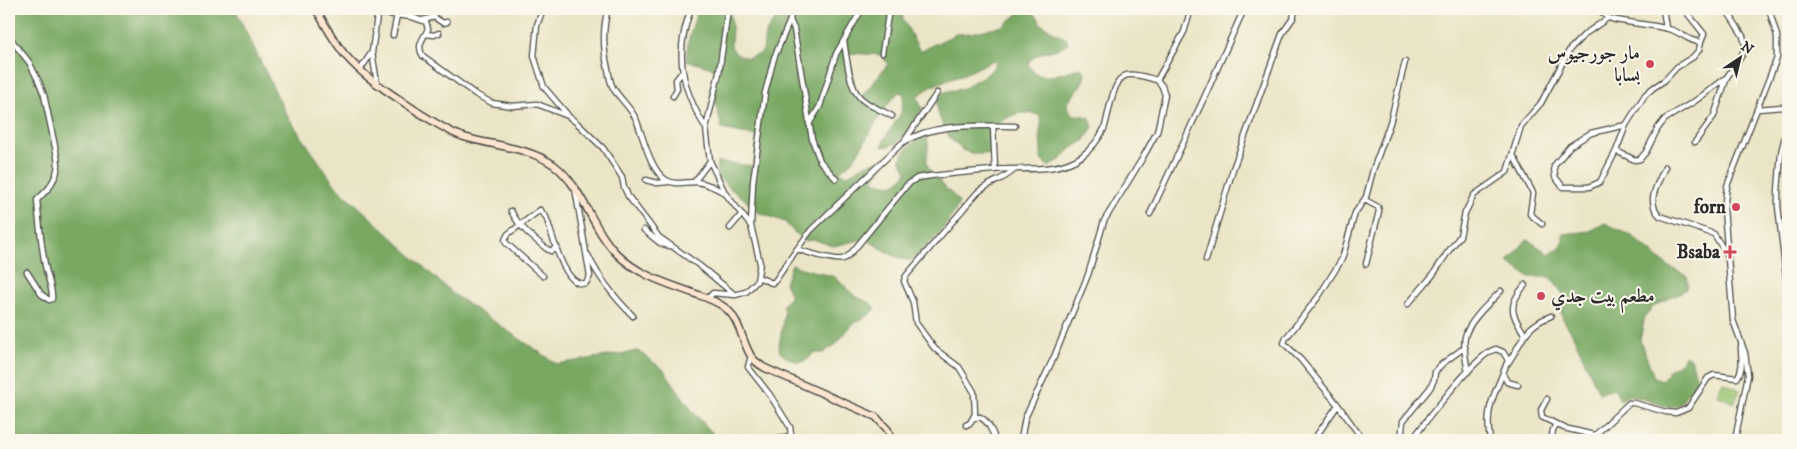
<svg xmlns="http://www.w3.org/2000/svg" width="1797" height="449" font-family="'IM FELL DW Pica',Amiri,serif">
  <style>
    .green { fill: #96c270; stroke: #60764e }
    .forest { fill: #78a862; stroke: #526a46; fill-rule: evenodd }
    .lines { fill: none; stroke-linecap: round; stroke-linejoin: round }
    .street-casing { stroke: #484742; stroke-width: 7 }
    .secondary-casing { stroke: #484742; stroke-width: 9 }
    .street { stroke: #fff; stroke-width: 4.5 }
    .secondary { stroke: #fce5d0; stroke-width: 6 }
    .poi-dot { fill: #d1495b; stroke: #fbf7ec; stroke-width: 2 }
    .labels { text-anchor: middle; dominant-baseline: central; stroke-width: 4; stroke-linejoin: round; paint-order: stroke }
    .poi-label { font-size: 19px; font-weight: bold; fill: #2b2b2b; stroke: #fbf7ec; text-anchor: end }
  </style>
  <rect width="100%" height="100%" fill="#fbf7ec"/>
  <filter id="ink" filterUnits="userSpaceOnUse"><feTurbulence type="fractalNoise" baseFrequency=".02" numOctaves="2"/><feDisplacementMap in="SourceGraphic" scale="10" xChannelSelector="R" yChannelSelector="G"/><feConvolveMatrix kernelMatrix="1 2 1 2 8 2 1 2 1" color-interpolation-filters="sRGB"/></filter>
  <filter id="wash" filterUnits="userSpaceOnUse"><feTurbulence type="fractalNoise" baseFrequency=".0096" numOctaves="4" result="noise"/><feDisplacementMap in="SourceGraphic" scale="20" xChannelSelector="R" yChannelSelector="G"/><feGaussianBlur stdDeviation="1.12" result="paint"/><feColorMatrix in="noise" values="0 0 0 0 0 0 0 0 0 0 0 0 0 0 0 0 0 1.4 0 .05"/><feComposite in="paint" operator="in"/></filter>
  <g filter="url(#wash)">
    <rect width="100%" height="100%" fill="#eae5c6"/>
    <path class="green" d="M1723,382L1740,390L1734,403L1717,395Z"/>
    <path class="forest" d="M9,9H235L286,114L335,185L453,294L557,364L638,351L664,370L693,412L719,440H9Z
      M698,9H730L732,29L731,46L735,53L747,58L760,54L763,50L765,34L779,13L780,9H900L904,21L920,51L956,34L971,33L1003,26L1020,12L1028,11L1037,16L1041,24L1068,40L1067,44C1054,53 1038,50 1028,63C1037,87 1064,71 1081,68L1085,72L1084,79L1079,88L1067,104C1072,121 1078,112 1090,118L1093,127L1085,140L1072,148L1061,159L1049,167L1041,160C1042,151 1040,144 1040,135C1039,127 1044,123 1039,115C1023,110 1012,114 999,123C994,126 990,130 989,135C988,142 994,148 991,154H973L962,150C959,143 952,143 949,137C943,125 928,101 945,92C951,89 958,91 964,88C967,87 970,84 973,82C986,74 988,77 996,63L994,60C984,64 975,70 964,74C947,79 931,85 917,97L922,108L921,111C910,127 903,146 882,147L885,138L901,113L904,94L899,92C879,111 869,138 853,160C849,165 842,167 840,173L848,175L864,165L877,161L880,170L873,181C891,185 895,189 907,172L900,159C906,149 914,137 927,138C930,148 926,153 927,162C927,173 949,190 957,199L959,203C957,206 956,210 954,213C948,223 918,261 908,260C891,257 879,246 865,239L833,246L815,240L805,241L793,231L785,222L757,212L743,198L732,190L717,176V162L754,166L757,136L722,129L715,100V69L686,60L688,41ZM848,53L882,55L888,64L861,97L857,94Z
      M1605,223L1632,236L1668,266L1687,276L1688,284L1687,289L1654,306L1645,316L1640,340L1654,377L1662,380L1668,374V370C1675,366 1683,364 1685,355L1691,359L1697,380L1680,404L1669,407L1630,395L1620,400L1615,389L1599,393L1573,335L1563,319L1560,308L1566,298L1550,277H1529L1508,262L1527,239L1549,254C1559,250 1564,246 1563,234L1590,231Z
      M792,264L798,267L835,277L855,296L870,303L876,309L869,315L853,324L835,345L823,353H813C811,355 810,358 807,360C799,365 785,358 780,352L779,347L784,315V310L782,306L791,296L785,283Z"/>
  </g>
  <g filter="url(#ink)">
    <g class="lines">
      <defs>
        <path id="street" d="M543,9L537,25L534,56L544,87L567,114
          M608,9C602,30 603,49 608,69C609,76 610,82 613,88C620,99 630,107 636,119C643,136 650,170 666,180C676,186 686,181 697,182C707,183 716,188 725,193
          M691,9C674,53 681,89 706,128
          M1599,9L1607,17L1612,19C1632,24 1652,24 1672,30C1681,33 1692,43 1701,42L1704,34L1684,9
          M1663,9L1666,28
          M378,13L412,17L426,22L428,29C423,39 416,46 423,56L475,94L492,103L512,106L537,104L568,116L577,123L603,148L622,177L624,187L628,196L659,237L700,266L735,295
          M423,20L434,17L443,23L447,22
          M790,20L794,29L812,139L820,161L836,179
          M426,34L434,35L439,33
          M393,35L397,15
          M9,37L29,62L39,82L44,95L57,156L58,165L56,175L49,188L37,200C39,222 41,243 45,265C47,276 53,289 52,299L49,300L41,294L27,272
          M844,41C846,54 849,85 858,95C865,105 882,110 892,116
          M882,53L889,9
          M360,70L372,52
          M377,83L372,52L378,9
          M673,96L677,89L676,80L683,71
          M1758,109L1782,107L1788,111
          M1788,123L1781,153L1778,191V206L1786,277L1788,281
          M809,124L820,106L836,54L862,9
          M1626,125L1591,133L1570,146L1554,166L1555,177L1563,187H1589L1600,182L1616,151L1626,125L1645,95L1653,88L1665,80L1677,67L1693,57L1699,50L1701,42
          M993,126L995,169
          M905,140L937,93
          M1695,142L1714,116L1727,77L1742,55L1745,45L1743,36L1726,9
          M1616,151L1635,160L1640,159L1646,152L1658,128L1665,119L1695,101L1726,78
          M1513,155L1533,193L1530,214L1542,224
          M1665,167C1658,184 1645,201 1660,216L1714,234L1727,255
          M646,180L657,183L668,182
          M694,182L710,161
          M1365,200L1378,207L1379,211L1366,264
          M511,211C519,227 533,238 547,249L551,251L557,247
          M1150,214L1204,98L1244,9
          M751,225L753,182L765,93L774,58L790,20L792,9
          M730,228L742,214
          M644,230L660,243L669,246
          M797,249L811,230L902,143C934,122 979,126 1015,126
          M588,255C599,279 614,297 633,316
          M1206,260L1233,169L1282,34L1293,18L1296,9
          M543,276L506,243L505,240L508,234L540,210L546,217C552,232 564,290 586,283L590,276L575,188
          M758,277L772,283L775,281L797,249C805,252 835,261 843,259C847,258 850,254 853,251L907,185L917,178C942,174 968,172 993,170C1023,167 1056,174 1082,156C1091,149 1099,139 1104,129C1109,116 1112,78 1127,75C1136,73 1148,78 1157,80
          M708,298L713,293L735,295L746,292L757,281L760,263L751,226L725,193L710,161L706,128L719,73L728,9
          M1408,304L1432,276L1448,252L1460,236L1465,213L1474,195L1507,172L1521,126L1541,103L1570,49L1585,34L1608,18
          M1525,335C1511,313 1507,306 1525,285
          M751,356L748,367L770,395L790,427L791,434L786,438L771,440
          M1508,363C1524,340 1523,327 1551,316
          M1468,372C1466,361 1463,348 1465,337C1468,322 1490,302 1501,291
          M1503,374L1507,382L1518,385
          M1547,399L1541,410L1542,417L1564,428L1594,435
          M974,418L980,417C988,421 993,432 995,440
          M966,425L970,423L975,414L974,392L959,367L935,349L916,323L913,302L904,281L906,276L977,193C989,182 1002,181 1014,170
          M1552,436L1553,430L1556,424
          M1021,440L1025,418L1054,357L1088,275L1104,221L1142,159L1157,132L1165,95L1162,86L1157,80L1184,32L1191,9
          M1316,440L1317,435L1338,405
          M1363,440L1338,405L1301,360L1284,343L1286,338L1319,296L1342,259L1355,213L1366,197L1373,170L1390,123L1405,62
          M1401,440L1403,421L1430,388L1434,380L1435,372L1442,364L1465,347
          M1412,440C1425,422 1477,353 1496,349L1503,352L1508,360C1497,392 1484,404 1490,440
          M1590,440L1629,403H1634L1666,412L1676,413L1688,408L1708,378L1714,375L1737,378C1744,369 1741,357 1741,346
          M1735,440L1748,375L1745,353L1733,320L1724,209L1727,186L1777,58V36L1769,9"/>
        <path id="secondary" d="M316,9C325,25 334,42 346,56C366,79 393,95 418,112C433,121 448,132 464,137C494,146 528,147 554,165C584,188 591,228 617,254C638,275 666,283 693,293C704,297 715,300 724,307C740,318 741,340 751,356C754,361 760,365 765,368L876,417L888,430L891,440"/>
      </defs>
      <use href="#street" class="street-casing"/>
      <use href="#secondary" class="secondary-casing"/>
      <use href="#street" class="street"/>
      <use href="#secondary" class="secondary"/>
    </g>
  </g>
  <g class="poi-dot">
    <circle cx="1650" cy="64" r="5"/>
    <circle cx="1736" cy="207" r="5"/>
    <path d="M1727.5 244.5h5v5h5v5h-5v5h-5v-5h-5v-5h5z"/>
    <circle cx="1541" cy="296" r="5"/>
  </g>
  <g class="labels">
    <g class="poi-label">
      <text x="1640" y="53">مار جورجيوس<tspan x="1640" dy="22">بسابا</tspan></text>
      <text x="1726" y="207">forn</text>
      <text x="1720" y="252">Bsaba</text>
      <text x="1551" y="296" text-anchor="start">مطعم بيت جدي</text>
    </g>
  </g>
  <rect width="1797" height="449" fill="none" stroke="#fbf7ec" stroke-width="30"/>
  <g transform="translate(1740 58) rotate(35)" stroke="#fbf7ec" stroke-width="4" paint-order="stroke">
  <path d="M0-4L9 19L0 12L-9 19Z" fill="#2b2b2b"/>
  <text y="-8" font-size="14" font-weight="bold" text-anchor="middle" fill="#2b2b2b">N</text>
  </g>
</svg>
